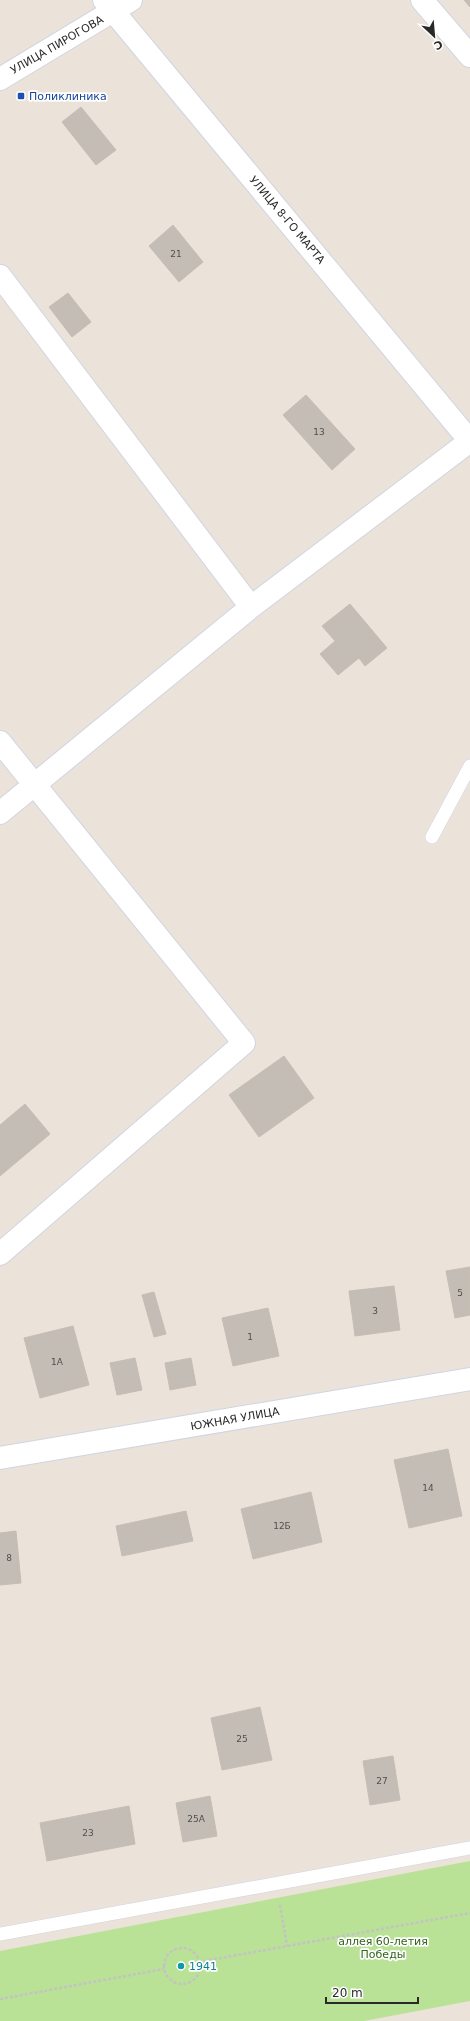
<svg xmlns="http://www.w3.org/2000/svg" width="470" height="2021" font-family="'DejaVu Sans',sans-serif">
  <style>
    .green { fill: #b9e296 }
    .building { fill: #c4bdb6; stroke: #c6beb4 }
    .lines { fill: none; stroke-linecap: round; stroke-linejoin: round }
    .lane-casing { stroke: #d0d5e2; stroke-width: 14 }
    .street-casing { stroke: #d0d5e2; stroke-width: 24 }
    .path { stroke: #c3c3c3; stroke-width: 2.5; stroke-dasharray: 3 2; stroke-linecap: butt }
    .lane { stroke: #fff; stroke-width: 13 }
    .street { stroke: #fff; stroke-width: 22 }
    .transit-dot { fill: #1a4fb4; stroke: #fff; stroke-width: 1.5 }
    .culture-dot { fill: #0f9aa8; stroke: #fff; stroke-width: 1.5 }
    .labels { text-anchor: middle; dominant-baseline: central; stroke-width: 3.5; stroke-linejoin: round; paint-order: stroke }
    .number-label { font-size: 9px; fill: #504e4c }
    .street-label { font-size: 11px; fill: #292929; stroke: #fff }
    .transit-label { font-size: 11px; fill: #164399; stroke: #fff; text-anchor: start }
    .park-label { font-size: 11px; fill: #326519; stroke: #fff }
    .culture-label { font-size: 11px; fill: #0d838f; stroke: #fff; text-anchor: start }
  </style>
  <rect width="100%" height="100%" fill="#ebe2da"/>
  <path class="green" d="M470,1861V2001L364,2021H0V1951Z"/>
  <path class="building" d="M464,0H470V7Z
    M81,107L116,150L96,165L62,122Z
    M173,225L203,262L179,282L149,246Z
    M68,293L91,322L72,337L49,307Z
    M306,395L355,449L332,470L283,415Z
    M350,604L387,648L365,666L359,658L338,675L320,654L335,641L322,626Z
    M284,1056L314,1098L259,1137L229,1095Z
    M25,1104L50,1134L0,1176V1125Z
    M470,1267V1315L455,1318L446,1271Z
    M394,1286L400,1330L355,1336L349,1291Z
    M154,1292L166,1334L154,1337L142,1295Z
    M268,1308L279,1356L233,1366L222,1318Z
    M73,1326L89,1385L40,1398L24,1338Z
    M135,1358L142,1390L117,1395L110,1363Z
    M191,1358L196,1385L170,1390L165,1363Z
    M448,1449L462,1516L409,1528L394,1460Z
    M311,1492L322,1542L253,1559L241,1509Z
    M186,1511L193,1541L122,1556L116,1526Z
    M16,1531L21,1583L0,1585V1533Z
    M260,1707L272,1760L222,1770L211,1718Z
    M393,1756L400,1800L370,1805L363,1761Z
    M210,1796L217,1836L183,1842L176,1803Z
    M129,1806L135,1844L47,1861L40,1823Z"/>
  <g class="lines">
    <defs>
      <path id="lane" d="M432,837L470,766
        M0,1934L470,1848"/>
      <path id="street" d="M104,0L470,441
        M422,0L470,56
        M0,79L131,0
        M0,276L251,607
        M0,742L244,1043L0,1254
        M0,813L251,607L470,441
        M0,1458L470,1379"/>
    </defs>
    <use href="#lane" class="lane-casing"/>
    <use href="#street" class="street-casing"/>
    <path class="path" d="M280,1905L287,1946
      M164 1966a18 18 0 1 1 36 0a18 18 0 1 1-36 0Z
      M199,1962L470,1913
      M0,1999L164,1969"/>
    <use href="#lane" class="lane"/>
    <use href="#street" class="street"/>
  </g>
  <rect class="transit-dot" x="17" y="92" width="8" height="8" rx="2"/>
  <circle class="culture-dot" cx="181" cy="1966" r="4"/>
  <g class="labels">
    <g class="number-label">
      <text x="176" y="254">21</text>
      <text x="319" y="432">13</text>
      <text x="460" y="1293">5</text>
      <text x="375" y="1311">3</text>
      <text x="250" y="1337">1</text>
      <text x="57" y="1362">1А</text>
      <text x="428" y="1488">14</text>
      <text x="282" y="1526">12Б</text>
      <text x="9" y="1558">8</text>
      <text x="242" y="1739">25</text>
      <text x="382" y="1781">27</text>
      <text x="196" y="1819">25А</text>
      <text x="88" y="1833">23</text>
    </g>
    <g class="street-label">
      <text transform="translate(57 45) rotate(-30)">УЛИЦА ПИРОГОВА</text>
      <text transform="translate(287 220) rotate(50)">УЛИЦА 8-ГО МАРТА</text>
      <text transform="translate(235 1419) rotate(-10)">ЮЖНАЯ УЛИЦА</text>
    </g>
    <g class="transit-label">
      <text x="29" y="96">Поликлиника</text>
    </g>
    <g class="park-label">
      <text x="383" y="1941">аллея 60-летия<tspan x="383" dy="13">Победы</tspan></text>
    </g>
    <g class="culture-label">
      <text x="189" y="1966">1941</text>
    </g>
  </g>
  <g transform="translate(434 36) rotate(154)" stroke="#ffffff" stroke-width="3" paint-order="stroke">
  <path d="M0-3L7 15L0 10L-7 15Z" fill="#292929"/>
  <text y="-6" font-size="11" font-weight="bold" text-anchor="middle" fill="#292929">С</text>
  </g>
  <path d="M326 1997v6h92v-6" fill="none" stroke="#292929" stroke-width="2"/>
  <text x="332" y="1997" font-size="12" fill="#292929" stroke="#ffffff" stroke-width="3" paint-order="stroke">20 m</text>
</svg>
